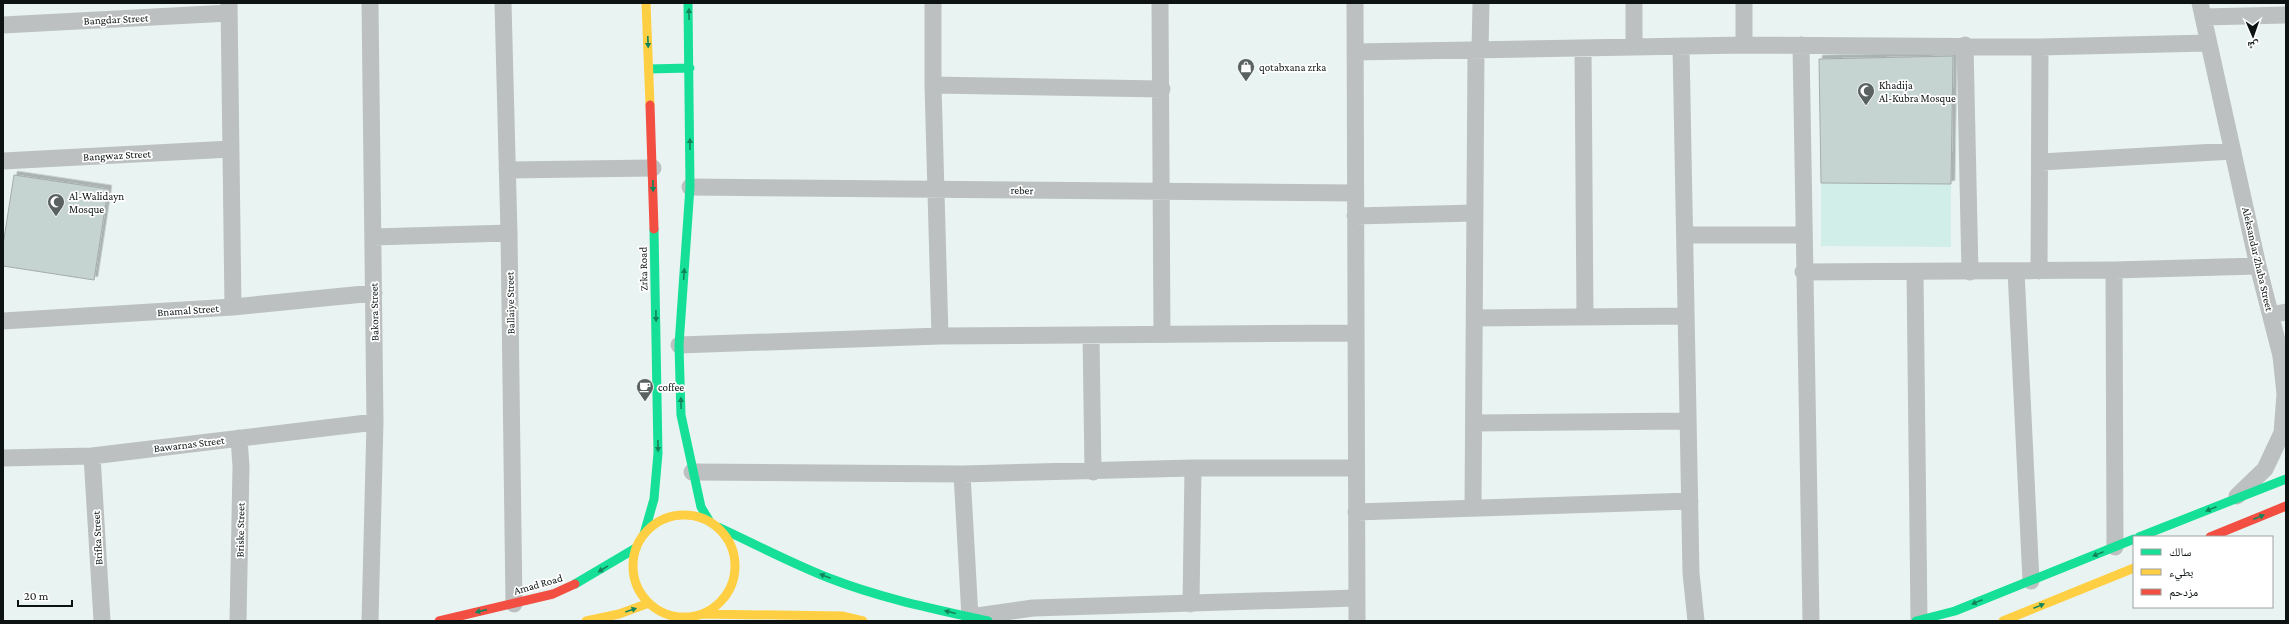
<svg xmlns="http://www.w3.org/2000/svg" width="2289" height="624" font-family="'Crimson Pro','Noto Naskh Arabic',serif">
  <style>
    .green { fill: #d1eee9 }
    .building { fill: #c5d3d1; stroke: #a5acab; filter: url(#shadow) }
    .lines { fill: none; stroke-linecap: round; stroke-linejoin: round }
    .street { stroke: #bdc0c0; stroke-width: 17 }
    .fast { stroke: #16e098; stroke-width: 9 }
    .slow { stroke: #ffcf43; stroke-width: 9 }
    .jam { stroke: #f24e42; stroke-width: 9 }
    .oneway { fill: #12845c }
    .labels { text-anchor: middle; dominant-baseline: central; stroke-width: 3.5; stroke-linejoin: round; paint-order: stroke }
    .street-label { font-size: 11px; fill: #0c1312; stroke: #fff }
    .poi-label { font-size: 11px; fill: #0c1312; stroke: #fff; text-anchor: start }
  </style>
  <defs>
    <filter id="shadow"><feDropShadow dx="3.5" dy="-3.5" stdDeviation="0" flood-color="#0004"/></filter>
  </defs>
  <rect width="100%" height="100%" fill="#e9f4f2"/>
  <path class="green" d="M1821,183L1951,184V247L1821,246Z"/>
  <path class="building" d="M1953,56L1951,184L1821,183L1819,59Z
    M14,175L108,189L94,280L3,266V245Z"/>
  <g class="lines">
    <path class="street" d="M229,3L233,307
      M370,3L375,422L370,621
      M503,3L509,233L514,604
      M933,3V85L940,336
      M1160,3L1162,334
      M1355,3L1357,621
      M1634,3V47
      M1744,3V45
      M2200,3L2258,266L2281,356L2285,394L2282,433L2265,469L2237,496
      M2203,17L2286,15
      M3,25L229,13
      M1801,45L1811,621
      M1965,45L1970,272
      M1681,46L1691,573L1696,621
      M1583,48L1585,317
      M1480,50L1481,3
      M1355,52L1744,45L2040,47L2208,43
      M933,85L1162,89
      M3,161L231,149
      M2041,162L2233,151
      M507,170L653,168
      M690,187L1355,193
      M1355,216L1475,213
      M1685,235H1803
      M373,237L509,233
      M2114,270L2115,547
      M2016,271L2031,581
      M2039,271L2040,47
      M1803,272L2114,270L2258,266
      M1915,273L1919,620
      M2271,315L2286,312
      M1474,318L1686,316
      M3,321L233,307L374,293
      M1091,335L1093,472
      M679,345L940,336L1356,333
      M1474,423L1688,421
      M92,456L102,621
      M3,458L92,456L375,422
      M692,472L962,474L1193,468H1356
      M962,474L970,617L1033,608L1356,598
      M1473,508L1476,50
      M1356,512L1690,501
      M1191,604L1193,468
      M238,621L241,467L239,438"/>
    <path class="fast" d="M688,3L690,187L679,345L681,415L701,507L710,522
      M649,69L690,68
      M718,527C755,544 791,563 829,578C880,598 934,609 988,621
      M644,534L654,499L658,453L654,229
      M2139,537L2286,479
      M575,584L636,548
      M1916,621L1955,611L2134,539"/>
    <path class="slow" d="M646,3L650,105
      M633 566a51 51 0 1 1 102 0a51 51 0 1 1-102 0Z
      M702,614L842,616L863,621
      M586,621L619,614L649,603
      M2003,621L2134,568"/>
    <path class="jam" d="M650,105L654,229
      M2210,537L2286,506
      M439,621L553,594L575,584"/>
  </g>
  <defs><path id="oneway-solid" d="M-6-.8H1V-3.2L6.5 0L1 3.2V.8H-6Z"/></defs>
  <g class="oneway">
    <use href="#oneway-solid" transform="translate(689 14) rotate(-91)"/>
    <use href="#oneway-solid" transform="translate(648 42) rotate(88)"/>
    <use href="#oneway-solid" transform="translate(690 144) rotate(-90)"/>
    <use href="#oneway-solid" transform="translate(653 186) rotate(89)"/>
    <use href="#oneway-solid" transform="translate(684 274) rotate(-86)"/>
    <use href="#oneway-solid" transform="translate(656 316) rotate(89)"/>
    <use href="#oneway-solid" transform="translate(681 403) rotate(-91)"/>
    <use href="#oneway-solid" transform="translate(658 446) rotate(89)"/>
    <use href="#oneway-solid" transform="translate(2211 509) rotate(158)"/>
    <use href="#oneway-solid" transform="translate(2259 517) rotate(-22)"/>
    <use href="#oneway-solid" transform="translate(2098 554) rotate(158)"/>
    <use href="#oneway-solid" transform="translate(603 569) rotate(148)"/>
    <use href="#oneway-solid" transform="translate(825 576) rotate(-159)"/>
    <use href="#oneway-solid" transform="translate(1977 602) rotate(158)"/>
    <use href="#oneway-solid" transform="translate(2039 606) rotate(-22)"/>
    <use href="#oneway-solid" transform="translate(631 610) rotate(-19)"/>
    <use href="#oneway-solid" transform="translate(481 611) rotate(167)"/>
    <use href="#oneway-solid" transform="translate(950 612) rotate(-166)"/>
  </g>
  <defs>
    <symbol id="shop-pin" viewBox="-11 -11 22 30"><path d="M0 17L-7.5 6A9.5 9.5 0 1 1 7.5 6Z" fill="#596260" stroke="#fff"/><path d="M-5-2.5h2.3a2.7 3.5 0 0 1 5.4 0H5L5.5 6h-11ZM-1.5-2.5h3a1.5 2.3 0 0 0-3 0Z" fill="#fff"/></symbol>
    <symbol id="mosque-pin" viewBox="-11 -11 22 30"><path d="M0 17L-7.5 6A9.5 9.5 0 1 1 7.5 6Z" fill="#596260" stroke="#fff"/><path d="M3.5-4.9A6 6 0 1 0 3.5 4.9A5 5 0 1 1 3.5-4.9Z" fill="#fff"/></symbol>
    <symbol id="cafe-pin" viewBox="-11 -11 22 30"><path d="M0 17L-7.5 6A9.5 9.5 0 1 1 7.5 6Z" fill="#596260" stroke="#fff"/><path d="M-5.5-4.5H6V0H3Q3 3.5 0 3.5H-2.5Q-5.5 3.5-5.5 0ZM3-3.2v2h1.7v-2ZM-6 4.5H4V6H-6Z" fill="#fff"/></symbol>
  </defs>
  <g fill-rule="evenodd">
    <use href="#shop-pin" x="1236" y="57" width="20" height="27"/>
    <use href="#mosque-pin" x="1856" y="81" width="20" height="27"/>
    <use href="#mosque-pin" x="46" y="192" width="20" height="27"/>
    <use href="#cafe-pin" x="635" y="377" width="20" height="27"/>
  </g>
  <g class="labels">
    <g class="street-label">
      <text transform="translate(116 19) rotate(-3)">Bangdar Street</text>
      <text transform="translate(117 155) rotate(-3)">Bangwaz Street</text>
      <text transform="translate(1022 190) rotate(1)">reber</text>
      <text transform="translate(2258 259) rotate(77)">Aleksandar Zhaba Street</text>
      <text transform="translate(643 269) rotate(-91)">Zrka Road</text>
      <text transform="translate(510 303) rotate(-91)">Ballaiye Street</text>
      <text transform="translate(188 310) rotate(-4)">Bnamal Street</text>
      <text transform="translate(374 312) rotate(-91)">Bakora Street</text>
      <text transform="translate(189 444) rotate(-7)">Bawarnas Street</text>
      <text transform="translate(240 530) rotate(-89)">Briske Street</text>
      <text transform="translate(97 538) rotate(-93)">Brifka Street</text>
      <text transform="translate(538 584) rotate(-16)">Amad Road</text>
    </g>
    <g class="poi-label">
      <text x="1259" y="67">qotabxana zrka</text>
      <text x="1879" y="85">Khadija<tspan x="1879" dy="13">Al-Kubra Mosque</tspan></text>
      <text x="69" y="196">Al-Walidayn<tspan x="69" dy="13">Mosque</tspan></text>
      <text x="658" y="387">coffee</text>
    </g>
  </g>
  <rect width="2289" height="624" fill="none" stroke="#0c1312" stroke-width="8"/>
  <rect x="2133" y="536" width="140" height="72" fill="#ffffff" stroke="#9ea1a0"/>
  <rect x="2141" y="549" width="20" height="6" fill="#16e098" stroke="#9ea1a0"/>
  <text x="2169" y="556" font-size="12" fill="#0c1312">سالك</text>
  <rect x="2141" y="569" width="20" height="6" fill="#ffcf43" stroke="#9ea1a0"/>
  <text x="2169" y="576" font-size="12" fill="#0c1312">بطيء</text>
  <rect x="2141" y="589" width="20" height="6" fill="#f24e42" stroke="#9ea1a0"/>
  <text x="2169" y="596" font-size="12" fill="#0c1312">مزدحم</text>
  <g transform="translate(2253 36) rotate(178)" stroke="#ffffff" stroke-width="3" paint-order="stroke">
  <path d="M0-3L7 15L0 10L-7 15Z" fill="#0c1312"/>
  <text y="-6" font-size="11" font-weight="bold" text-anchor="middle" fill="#0c1312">ش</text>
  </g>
  <path d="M18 600v6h54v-6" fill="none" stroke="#0c1312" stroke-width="2"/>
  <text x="24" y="600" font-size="12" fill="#0c1312" stroke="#ffffff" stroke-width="3" paint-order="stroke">20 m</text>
</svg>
